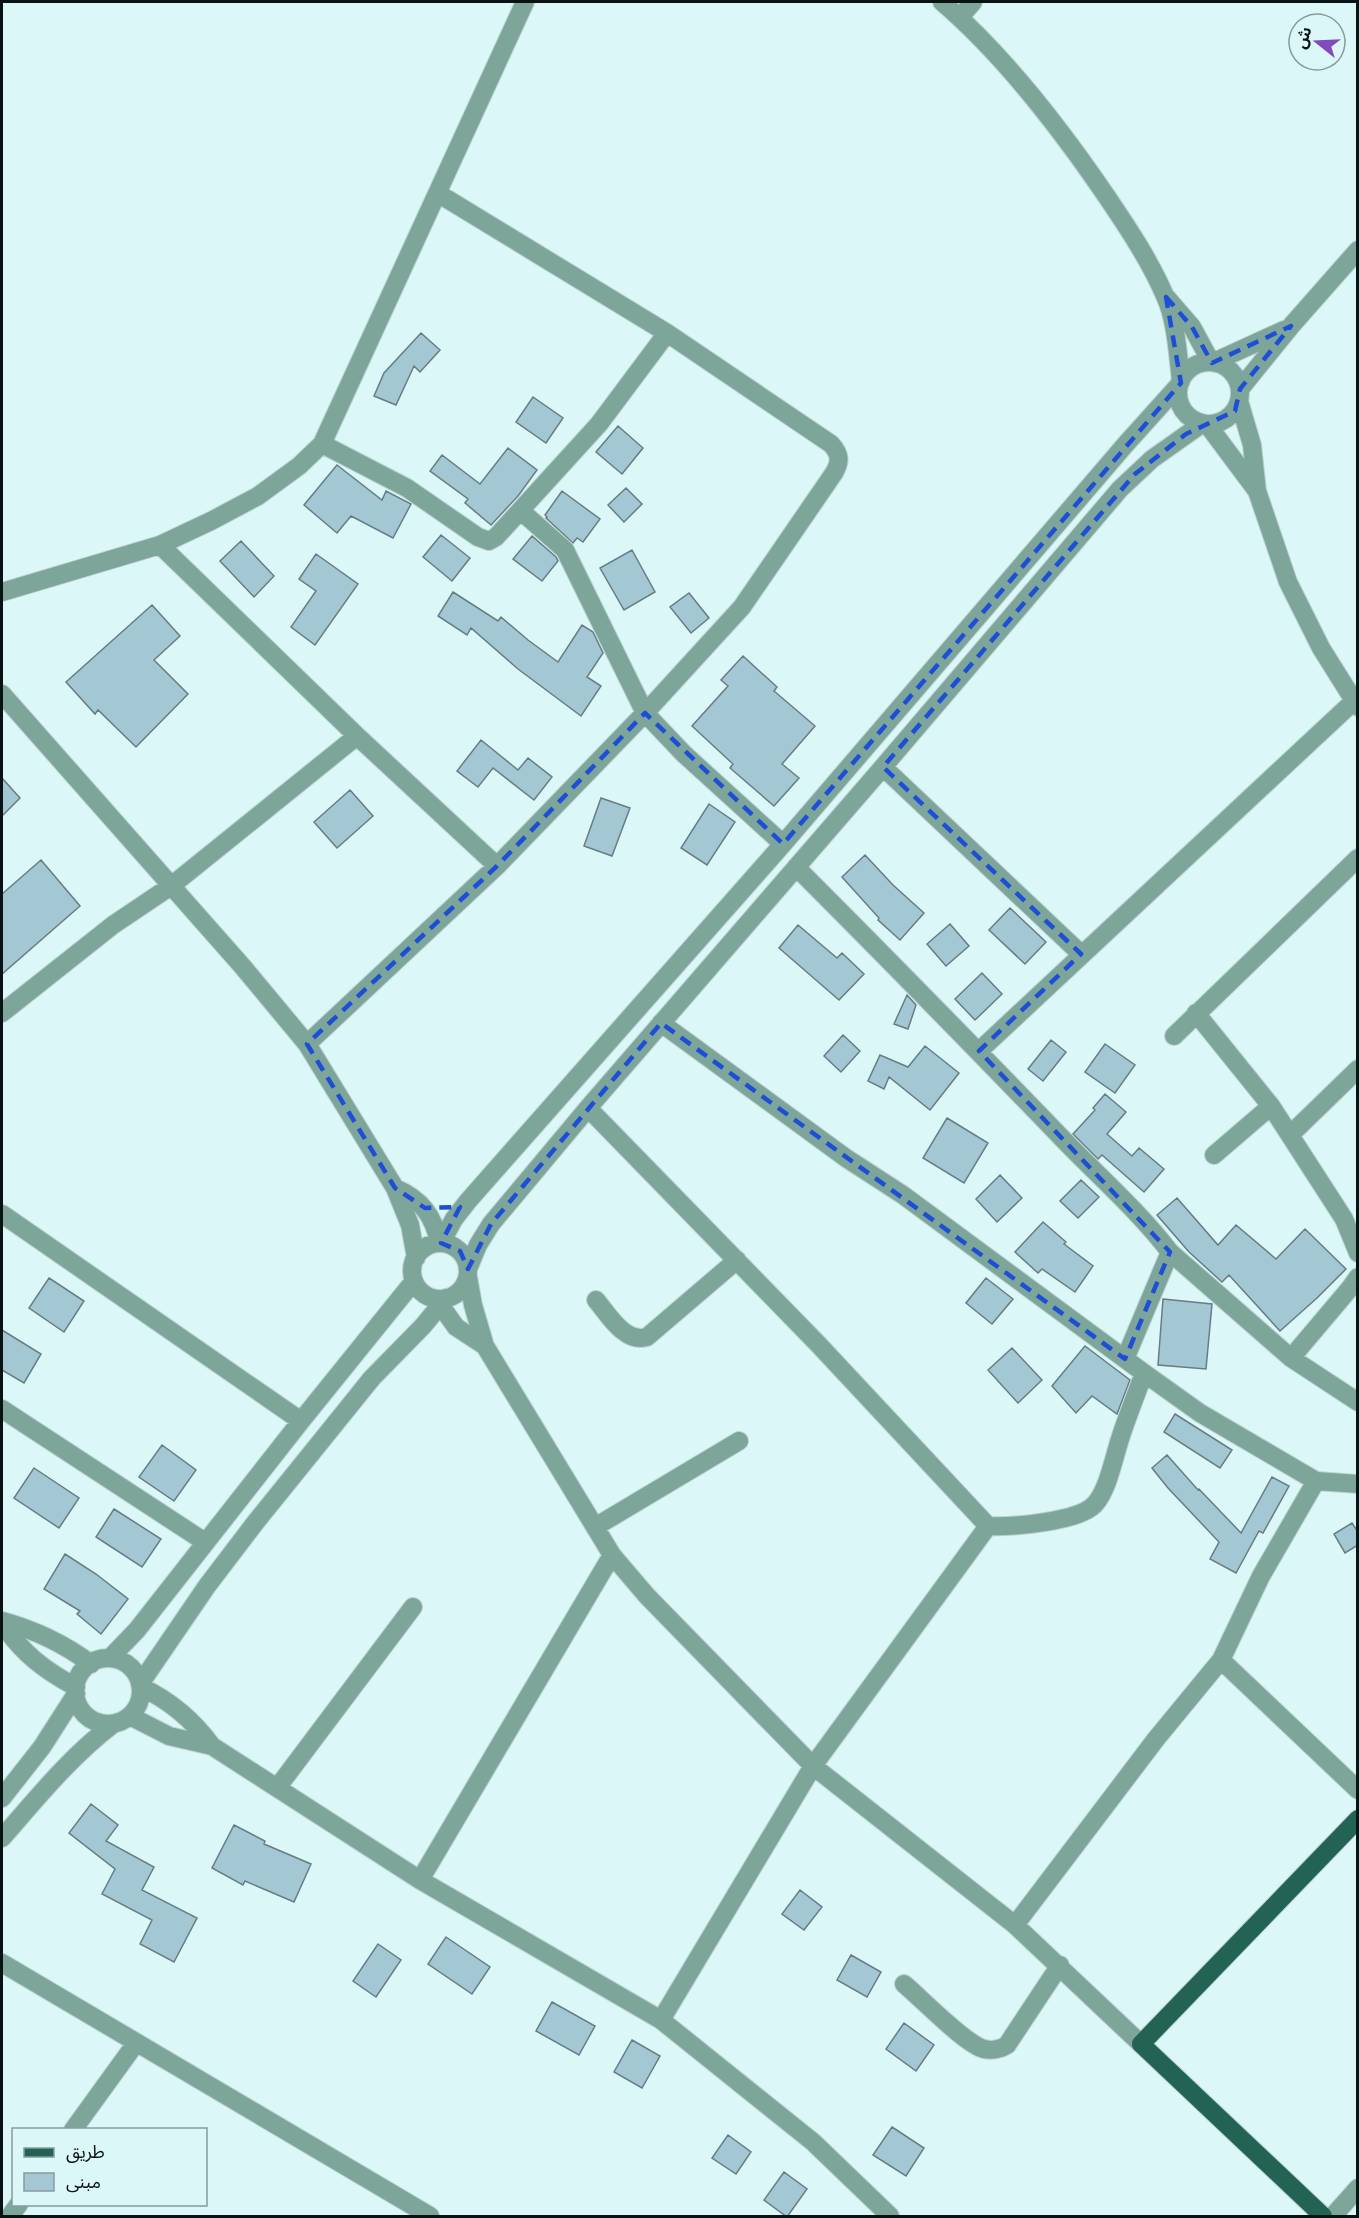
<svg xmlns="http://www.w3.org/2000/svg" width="1359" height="2218" font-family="Inter,'Noto Sans Arabic',sans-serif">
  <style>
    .building { fill: #a3c7d3; stroke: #677d84; stroke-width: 1.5 }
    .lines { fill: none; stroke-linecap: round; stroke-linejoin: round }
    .minor-casing { stroke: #bad3d3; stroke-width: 20 }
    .major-casing { stroke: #bad3d3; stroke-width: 20 }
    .minor { stroke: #7ea59a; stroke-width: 18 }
    .major { stroke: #236354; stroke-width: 18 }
    .marked { fill: none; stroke: #1d4ed8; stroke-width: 4.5; stroke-dasharray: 12 8; stroke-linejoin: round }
  </style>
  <rect width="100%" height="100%" fill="#dcf7f7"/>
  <path class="building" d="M421,333L440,350L420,372L414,366L396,405L374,396L384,373Z
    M533,397L563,418L546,443L516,422Z
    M618,426L643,448L622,474L596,452Z
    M508,448L537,470L518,496L491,525L465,503L468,499L430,471L442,455L480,484Z
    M337,465L382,500L386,491L411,504L393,538L351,516L337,533L304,505Z
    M626,488L642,504L624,522L608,505Z
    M562,491L600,519L583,542L577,538L573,543L546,518L547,517L545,515Z
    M441,535L470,558L452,581L423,557Z
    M532,536L556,557L558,561L542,581L513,559Z
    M241,541L274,576L254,597L220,561Z
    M632,550L655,592L624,610L600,568Z
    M316,554L358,584L315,645L291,627L316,591L299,579Z
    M453,592L498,621L501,617L528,640L558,662L582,625L593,632L603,653L587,677L601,686L581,716L518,669L471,628L467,635L438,616Z
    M689,593L709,618L691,633L670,607Z
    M152,605L180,636L154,660L188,694L136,747L98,710L95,714L66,682Z
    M743,656L777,687L774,691L815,726L782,764L799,778L774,806L730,768L733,764L692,726L728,686L721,680Z
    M481,740L518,770L528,758L552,777L534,800L493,768L478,787L457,771Z
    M2,778L20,798L2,816Z
    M350,790L373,816L337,848L314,822Z
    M601,798L630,808L612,856L584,846Z
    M709,804L735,822L707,865L681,848Z
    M865,855L893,885L924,913L900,940L878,920L879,918L842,877Z
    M41,860L80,906L2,974V894Z
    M1010,908L1046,942L1025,964L989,930Z
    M950,924L969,946L946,966L927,944Z
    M798,925L837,958L842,953L864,974L839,1000L779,948Z
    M982,973L1002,994L975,1020L955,999Z
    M907,995L916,1005L908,1029L894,1024Z
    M843,1035L860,1051L841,1072L824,1056Z
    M1051,1040L1066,1052L1043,1081L1028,1069Z
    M1105,1044L1135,1065L1115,1093L1085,1072Z
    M925,1046L959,1073L930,1110L889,1077L884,1089L868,1081L880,1055L908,1067Z
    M1105,1094L1126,1112L1107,1134L1132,1156L1139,1148L1164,1169L1144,1192L1102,1155L1098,1159L1073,1134L1095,1110L1093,1108Z
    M947,1118L988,1143L964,1183L923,1158Z
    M1000,1175L1022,1198L997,1222L976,1199Z
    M1081,1180L1099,1197L1078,1218L1060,1201Z
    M1177,1198L1218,1245L1236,1225L1276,1259L1305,1229L1346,1269L1317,1298L1280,1331L1229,1275L1222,1282L1189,1252L1157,1215Z
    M1043,1222L1066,1242L1064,1244L1093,1266L1075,1292L1042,1269L1038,1273L1015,1252Z
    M49,1278L84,1301L64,1332L29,1308Z
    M986,1278L1013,1299L992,1324L966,1303Z
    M1163,1299L1212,1304L1206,1369L1158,1365Z
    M2,1330L41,1354L24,1383L2,1370Z
    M1085,1346L1130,1380L1117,1414L1092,1396L1076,1413L1052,1386Z
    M1012,1348L1042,1380L1018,1403L988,1370Z
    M1175,1414L1232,1450L1220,1468L1164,1432Z
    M162,1445L196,1470L174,1501L139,1477Z
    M1167,1455L1198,1490L1199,1489L1241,1533L1272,1477L1289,1486L1263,1533L1259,1531L1236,1573L1210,1559L1219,1542L1168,1488L1152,1468Z
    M34,1468L79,1498L59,1528L14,1498Z
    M114,1509L161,1539L142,1567L96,1537Z
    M1352,1523L1358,1532V1545L1345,1553L1334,1534Z
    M65,1554L96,1574L128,1599L101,1634L77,1614L80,1611L44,1589Z
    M91,1804L118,1825L106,1841L154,1867L142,1890L197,1918L174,1962L140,1944L152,1920L102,1894L115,1869L69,1833Z
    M234,1825L265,1841L264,1844L311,1864L294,1902L245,1881L243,1885L212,1868Z
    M800,1890L822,1907L804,1930L782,1914Z
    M446,1937L490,1967L472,1994L428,1964Z
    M378,1944L401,1960L376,1997L353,1981Z
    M851,1955L881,1972L867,1997L837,1980Z
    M552,2002L595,2026L579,2055L536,2031Z
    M904,2023L934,2045L916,2071L886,2049Z
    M632,2040L660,2056L642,2088L614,2072Z
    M892,2127L924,2148L906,2176L873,2155Z
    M728,2135L751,2152L736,2174L712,2158Z
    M784,2172L807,2189L787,2217L764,2200Z"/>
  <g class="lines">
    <defs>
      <path id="minor" d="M942,2C1005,56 1060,128 1107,197C1128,228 1150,261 1165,296C1176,319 1178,356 1181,381
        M960,17L973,2
        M1166,297L1192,327L1211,362
        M1214,362L1284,330
        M1178 393a31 31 0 1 1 62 0a31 31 0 1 1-62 0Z
        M1240,389L1291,326L1358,250
        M1239,401L1252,445L1257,491L1288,582L1321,648L1358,707
        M1207,424L1257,491
        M322,444L407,488L478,537L489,541L496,537L599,424L667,333
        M521,511L565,550L645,713L684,754L783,844
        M160,545L357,736L497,866
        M2,592L160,545L211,521L258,496L299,466L322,444L525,2
        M2,694L243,967L307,1044L395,1188L410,1225L416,1258
        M883,767L1081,954
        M796,867C884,955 971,1044 1058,1134C1095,1173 1137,1209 1170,1252L1125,1359
        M2,1013L113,925L171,886L357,736
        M1196,1013L1271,1106
        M661,1023L846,1158L903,1195L1144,1373L1200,1413L1316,1481L1358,1484
        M1174,1036L1358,858
        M307,1044L497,866L645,713L742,607L834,473C841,461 840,454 831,444L667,333L439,194
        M979,1051L1354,701
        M588,1108L818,1344L988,1526L813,1766L661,2020
        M1290,1135L1358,1069
        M1214,1155L1271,1106L1344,1219L1358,1253
        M395,1188C421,1199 434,1216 439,1243
        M2,1214L301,1421
        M441,1243L454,1219L468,1201L783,844L1125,445L1179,385
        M412 1271a28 28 0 1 1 56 0a28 28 0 1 1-56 0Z
        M1170,1252L1291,1358L1358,1402
        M468,1269L478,1245L491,1224L588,1108L883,767L1120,489L1152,459L1203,423
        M468,1277L473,1305L485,1346L612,1555L647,1596L813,1766L1015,1925L1141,2044
        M436,1299L456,1327L485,1346
        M596,1300C608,1314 625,1344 647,1337L737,1260
        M1291,1358L1351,1287L1358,1277
        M2,1409L205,1542
        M988,1526C1012,1527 1079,1522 1095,1504C1108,1490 1114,1457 1120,1439C1127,1417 1136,1395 1144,1373
        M595,1527L739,1441
        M2,1621C35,1630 63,1643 91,1664
        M2,1623C21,1652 45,1671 76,1687
        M110,1658L137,1630L301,1421L414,1281
        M75 1691a33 33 0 1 1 66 0a33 33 0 1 1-66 0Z
        M1221,1660L1358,1790
        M140,1684L207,1586L255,1523L372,1378L423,1326L446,1298
        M141,1687C171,1701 193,1720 212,1746L420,1880L661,2020L813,2142L890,2216
        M130,1716L169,1736L212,1746
        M277,1788L413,1607
        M2,1798L42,1747L76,1694
        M2,1838C37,1798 70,1757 113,1724
        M420,1880L612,1555
        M1015,1925L1156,1739L1221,1660L1261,1576L1316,1481
        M2,1963L430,2216
        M904,1984C921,1998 965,2044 984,2049C992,2051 1001,2049 1007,2045L1060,1965
        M73,2130L136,2043
        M10,2216L19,2204
        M1333,2216L1358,2188"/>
      <path id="major" d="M1323,2216L1141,2044L1358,1819"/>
    </defs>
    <use href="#minor" class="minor-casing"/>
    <use href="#major" class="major-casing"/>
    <use href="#minor" class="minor"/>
    <use href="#major" class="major"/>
  </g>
  <path class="marked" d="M1166,297L1192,327L1212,363L1291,326L1240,389L1235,411L1186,434L1135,474L883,767L1081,954L979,1051L1170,1252L1125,1359L661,1023L491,1224L468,1269L460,1251L441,1243L460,1207L425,1208L395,1188L307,1044L497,866L645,713L783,844L1181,383Z"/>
  <rect width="1359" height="2218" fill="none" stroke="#091313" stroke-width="6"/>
  <rect x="12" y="2128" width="195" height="78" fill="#dcf7f7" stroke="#889c9c" stroke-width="1.5"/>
  <rect x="24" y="2148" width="30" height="9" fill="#236354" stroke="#889c9c" stroke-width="1.5"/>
  <text x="66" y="2158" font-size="18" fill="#091313">طريق</text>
  <rect x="24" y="2173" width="30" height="18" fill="#a3c7d3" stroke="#889c9c" stroke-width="1.5"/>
  <text x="66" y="2188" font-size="18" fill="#091313">مبنى</text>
  <g transform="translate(1317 42) rotate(288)"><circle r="28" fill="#dcf7f7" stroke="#889c9c" stroke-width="1.5"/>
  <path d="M0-4.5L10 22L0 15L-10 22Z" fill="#8349bf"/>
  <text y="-9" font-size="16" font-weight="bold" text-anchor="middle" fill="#091313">ش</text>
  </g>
</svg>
